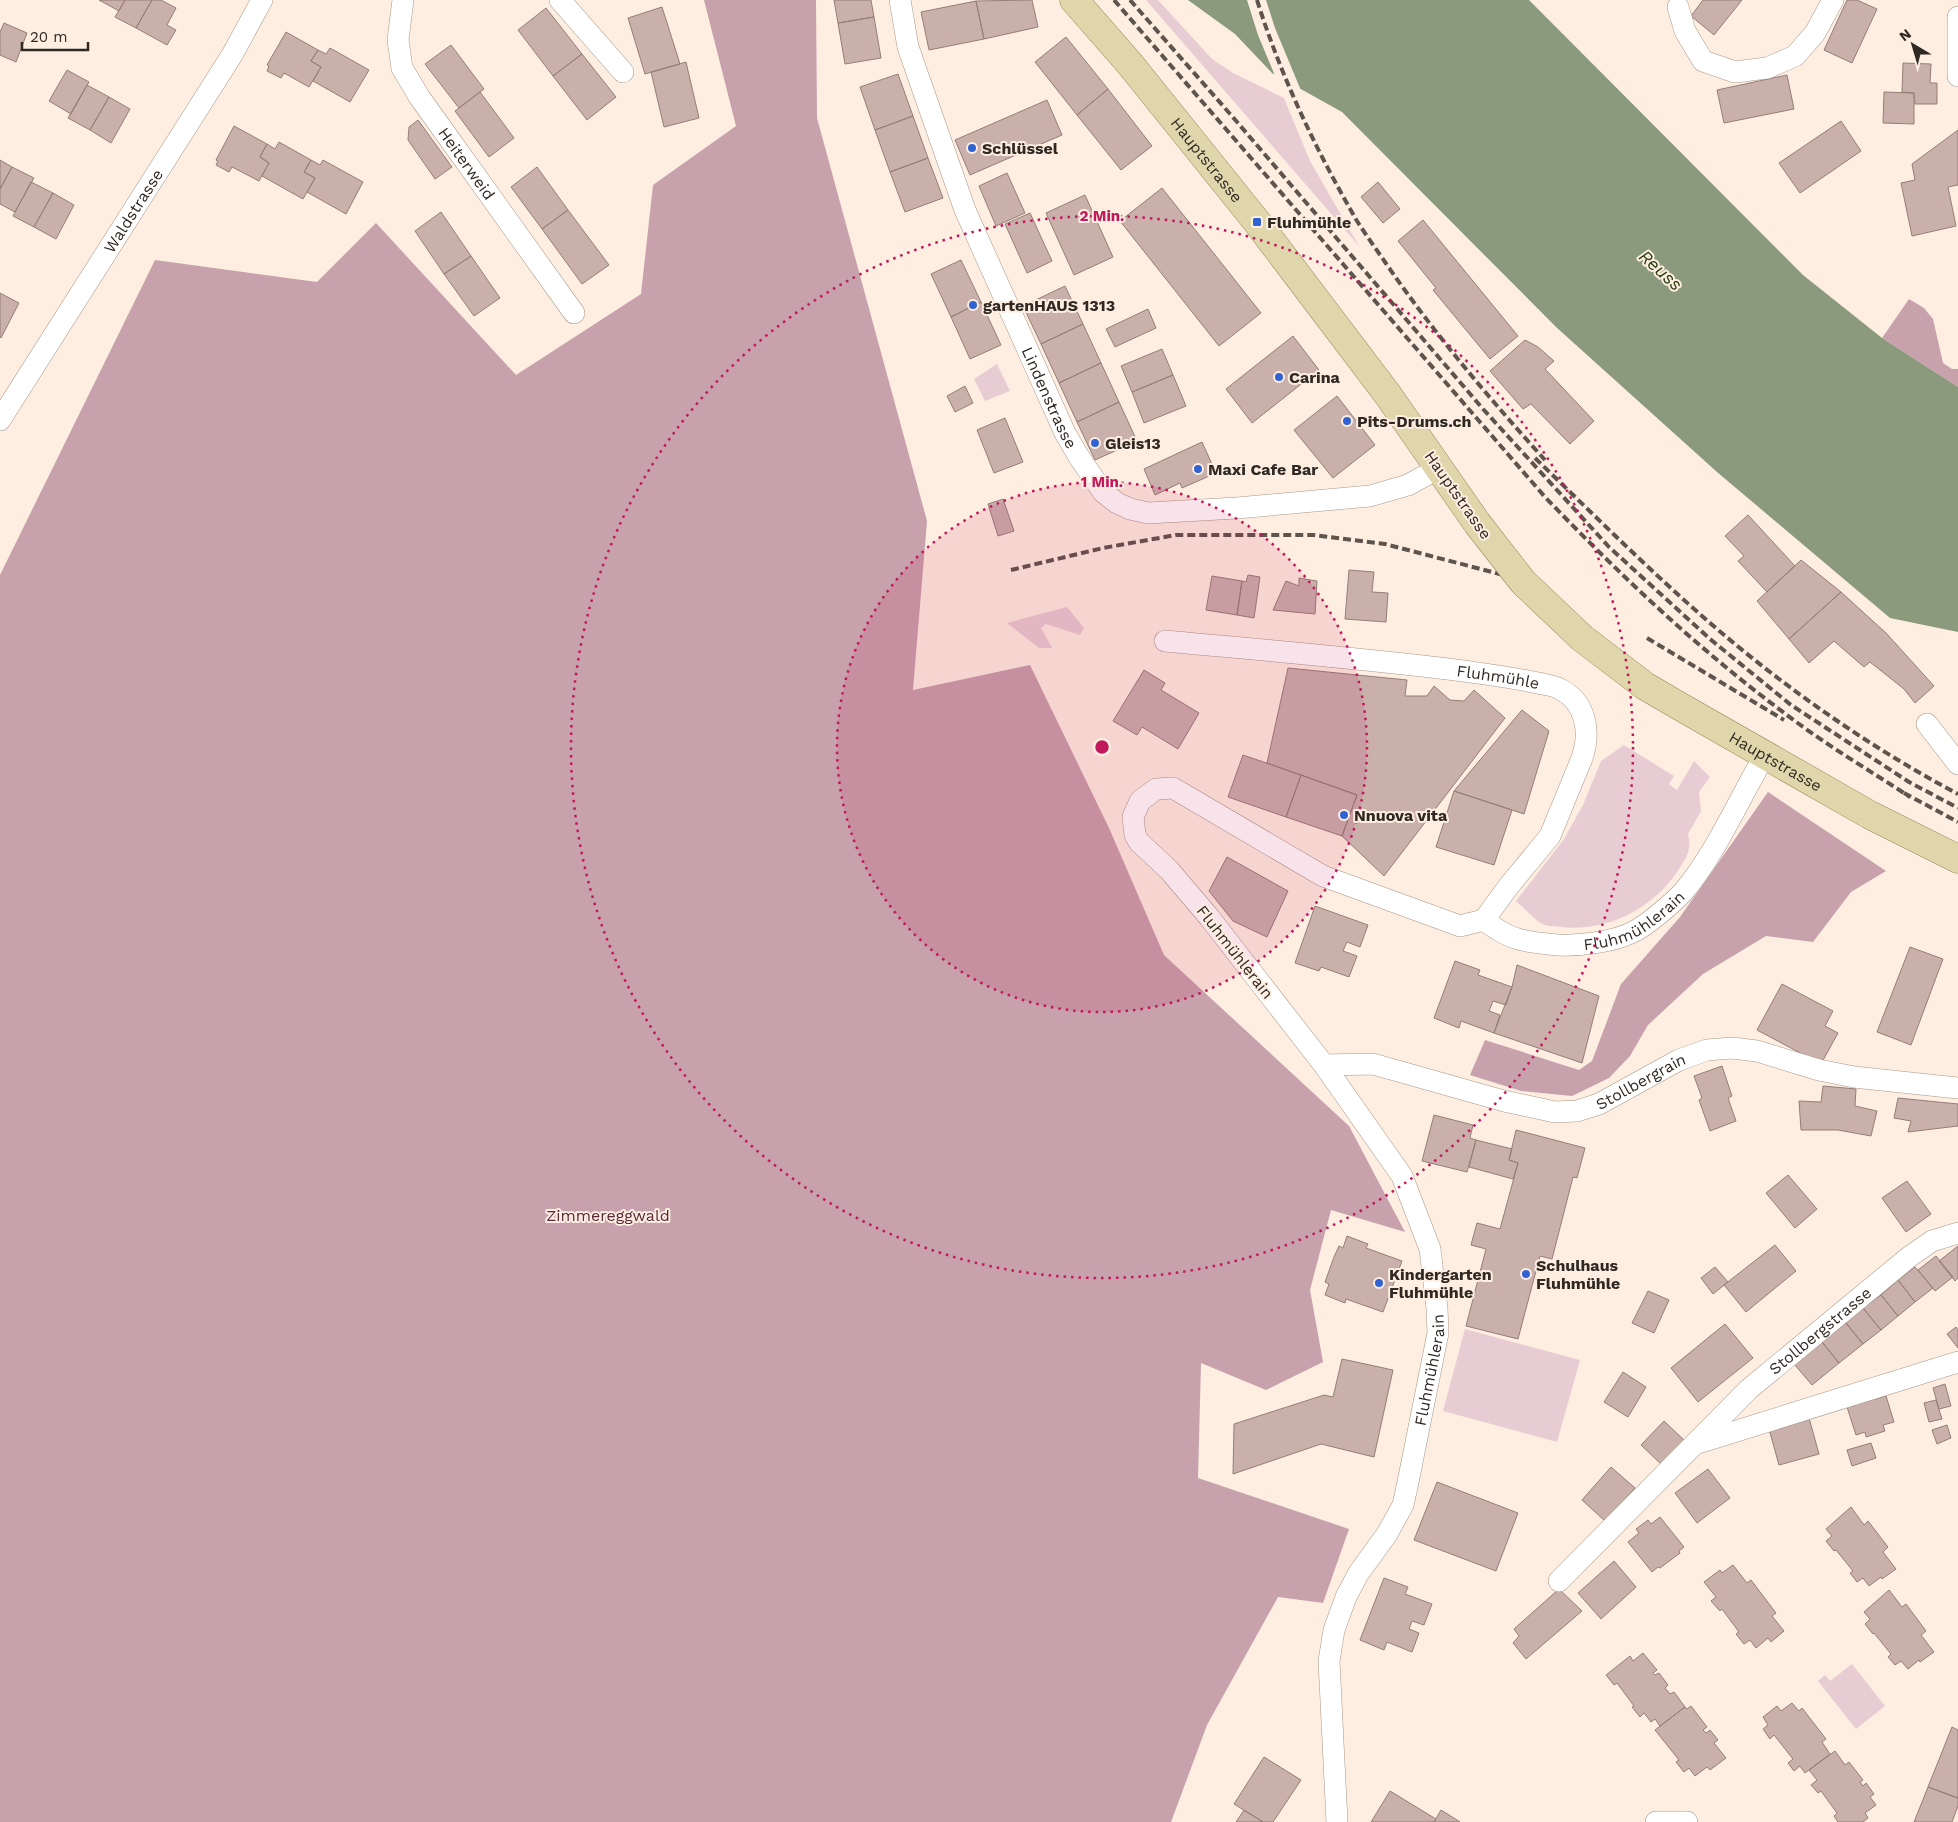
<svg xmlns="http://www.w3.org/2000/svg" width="1958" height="1822" font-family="'Work Sans',sans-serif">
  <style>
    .green { fill: #e8ccd3 }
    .forest { fill: #c7a1ab }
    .water { fill: #8b9a7c }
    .pier { fill: #fdeee1 }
    .building { fill: #c9b0ab; stroke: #957d78 }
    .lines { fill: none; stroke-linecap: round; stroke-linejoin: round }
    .minor-casing { stroke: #a89788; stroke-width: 22 }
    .primary-casing { stroke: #958857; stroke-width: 29 }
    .minor { stroke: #fff; stroke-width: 21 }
    .primary { stroke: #e0d6ab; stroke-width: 28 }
    .rail { stroke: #5d544d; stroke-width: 4; stroke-dasharray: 8 4; stroke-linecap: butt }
    .primary-bridge-casing { stroke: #958857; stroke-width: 29; stroke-linecap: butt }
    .primary-bridge { stroke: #e0d6ab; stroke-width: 28 }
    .ring { fill: none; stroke: #c2185b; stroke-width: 2.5; stroke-dasharray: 2.5 5 }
    .poi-dot { fill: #3162d1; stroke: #fdeee1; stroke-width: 2 }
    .labels { text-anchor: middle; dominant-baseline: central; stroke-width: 4; stroke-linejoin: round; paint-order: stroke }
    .poi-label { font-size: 16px; font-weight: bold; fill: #302923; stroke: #fdeee1; text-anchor: start }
    .street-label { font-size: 16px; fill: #302923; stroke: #fdeee1 }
    .park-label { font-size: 16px; fill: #5b293a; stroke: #fdeee1 }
    .water-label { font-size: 18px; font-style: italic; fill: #2b3f0e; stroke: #fdeee1 }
    .centre { fill: #c2185b; stroke: #fdeee1; stroke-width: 2.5 }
    .ring-label { font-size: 15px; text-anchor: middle; font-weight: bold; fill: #c2185b; stroke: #fdeee1; stroke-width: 4; stroke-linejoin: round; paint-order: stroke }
  </style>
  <rect width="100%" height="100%" fill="#fdeee1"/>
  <path class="green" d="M1146,0H1158L1212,59L1233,73L1284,98L1310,161L1359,246Z
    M997,364L1010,391L985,401L974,379Z
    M1067,607L1084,628L1080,635L1046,624L1041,628L1052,648H1039L1007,623Z
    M1624,745L1674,776L1669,784L1677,790L1694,761L1710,777L1699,792L1701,811L1688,834C1692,851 1686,858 1677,872C1651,910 1606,932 1561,927C1556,926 1550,927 1545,925C1537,923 1523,907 1516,901L1564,839L1583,805L1601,761Z
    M1465,1329L1580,1360L1557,1442L1443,1411Z
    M1852,1664L1885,1706L1856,1729L1818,1681L1825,1675L1830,1681Z"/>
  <path class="forest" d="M704,0H816L817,118L927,521L913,690L1030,665L1109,828L1164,955L1349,1126L1405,1232L1331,1210L1310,1290L1323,1362L1266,1390L1201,1363L1198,1478L1349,1529L1323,1603L1278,1597L1207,1725L1171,1822H0V575L155,260L317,282L376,223L516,375L641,294L653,185L736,126Z
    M1909,299L1924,308L1933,319L1943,363L1952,369H1958V387L1882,338Z
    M1768,792L1886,871L1851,892L1813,942L1766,936L1703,974L1648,1025L1630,1056L1609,1078L1572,1096L1521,1091L1470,1075L1485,1040L1579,1070L1592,1061L1621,984L1680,917Z"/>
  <path class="water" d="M1188,0H1529L1803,275L1882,338L1958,387V632L1890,618L1717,472L1556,327L1342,112L1272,73L1235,34Z"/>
  <path class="pier" d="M1247,0H1266L1275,28L1302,93L1276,78L1258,35Z"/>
  <path class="building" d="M99,0H125L119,11Z
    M125,0H152L136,28L115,17Z
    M152,0H161L176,8L167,25L176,30L167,45L136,28Z
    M834,0H871L874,17L838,23Z
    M1032,0L1038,27L984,39L976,1Z
    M1703,0H1742L1714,35L1691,16Z
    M1847,0H1857L1877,9L1852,63L1824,50Z
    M976,1L984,39L929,50L921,12Z
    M662,7L680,64L645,74L628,18Z
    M546,8L582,54L553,76L518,30Z
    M874,17L881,58L845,64L838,23Z
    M4,23L27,33L16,62L0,55V32Z
    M286,32L318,50L311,61L321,67L309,87L284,73L281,78L267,71L269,66L267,65Z
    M1066,37L1108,89L1077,115L1035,62Z
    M451,45L484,89L459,108L425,64Z
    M330,48L369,70L350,102L313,81L321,67L311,61L318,50L326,54Z
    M582,54L616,97L587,120L553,76Z
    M686,62L699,118L664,127L651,72Z
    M1903,63L1931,64L1930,83H1937V104H1915L1914,93L1902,92Z
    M67,70L89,82L71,114L49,101Z
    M898,74L913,116L875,130L860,87Z
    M1787,75L1794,109L1724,123L1717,90Z
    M87,85L109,97L90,130L68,118Z
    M1108,89L1152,146L1121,170L1077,115Z
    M480,92L514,138L489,157L455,111Z
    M1884,92L1914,93V124L1883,123Z
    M109,97L130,109L111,143L90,130Z
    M1047,100L1062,135L970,175L955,140Z
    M913,116L928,158L890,172L875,130Z
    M418,120L452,167L435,179L408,140L409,127Z
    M1841,121L1861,151L1800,193L1779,163Z
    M234,126L267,144L260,157L269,163L259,181L232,167L229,172L216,165L218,161L216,160Z
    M1958,130V185L1948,187L1956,226L1912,236L1901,183L1915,180L1912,164Z
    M279,142L311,160L304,172L315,178L303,199L262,176L269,163L260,157L267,144L275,149Z
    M928,158L943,198L905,212L890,172Z
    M0,160L12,167L0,189Z
    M311,160L320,165L323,160L363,182L346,214L307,192L315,178L304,172Z
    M12,167L34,178L15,212L0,204V189Z
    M537,167L568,210L542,229L511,187Z
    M1007,173L1025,213L996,226L979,186Z
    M31,182L53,193L34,227L13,216Z
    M1378,182L1400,209L1383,223L1361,197Z
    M1162,188L1261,313L1219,346L1120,221Z
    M53,193L74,205L56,239L34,227Z
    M1085,195L1113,257L1074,275L1046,213Z
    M568,210L609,265L582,284L542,229Z
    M441,212L471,256L444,274L415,231Z
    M1030,213L1052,261L1027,273L1005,224Z
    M1423,220L1518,336L1490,359L1433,290L1436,288L1398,241Z
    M471,256L500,298L474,316L444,274Z
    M961,260L981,302L951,317L931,274Z
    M1065,286L1083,324L1041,344L1023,306Z
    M0,293L19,303L1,338L0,337Z
    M981,302L1001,345L970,359L951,317Z
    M1148,309L1156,328L1115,347L1106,329Z
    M1083,324L1101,363L1059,383L1041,344Z
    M1293,336L1319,370L1252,423L1226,389Z
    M1525,340L1538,347L1554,361L1545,369L1594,421L1570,444L1531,404L1523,409L1490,371Z
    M1162,349L1173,375L1132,392L1121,366Z
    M1101,363L1119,402L1077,422L1059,383Z
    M1173,375L1186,406L1144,423L1132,392Z
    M965,386L973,403L955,412L947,396Z
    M1337,396L1375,445L1333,478L1294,430Z
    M1119,402L1137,441L1095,460L1077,422Z
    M1005,418L1023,462L994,473L977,430Z
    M1202,442L1216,473L1182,488L1180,483L1155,495L1144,469Z
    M1003,499L1014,531L998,536L988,504Z
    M1748,515L1795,566L1767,592L1738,561L1744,556L1725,536Z
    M1801,560L1841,592L1789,639L1757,601Z
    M1349,570L1374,572L1372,592L1388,593L1386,622L1345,619Z
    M1248,575L1260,577L1254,618L1237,615L1242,581L1246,582Z
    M1212,576L1242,581L1237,615L1206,610Z
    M1299,578L1317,581L1315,614L1273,610L1286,581L1299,586Z
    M1841,592L1886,633L1934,686L1915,703L1904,689L1870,662L1864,667L1834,641L1809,663L1789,639Z
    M1288,668L1407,680L1405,696H1427L1434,686L1450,700L1464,701L1474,690L1505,718L1384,876L1342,836L1357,795L1267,763Z
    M1144,670L1165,683L1161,690L1199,713L1178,749L1142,727L1137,735L1113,721Z
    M1522,710L1549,731L1524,814L1454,791Z
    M1243,755L1301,775L1286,817L1228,797Z
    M1301,775L1357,795L1342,836L1286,817Z
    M1454,791L1512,810L1494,865L1436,847Z
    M1227,857L1288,891L1267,937L1233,921L1209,891Z
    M1315,906L1368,925L1360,947L1347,942L1343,951L1357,956L1349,977L1321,967L1319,971L1295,963Z
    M1910,947L1943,959L1911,1045L1877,1032Z
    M1455,961L1480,970L1478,975L1512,987L1506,1005L1493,1001L1489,1011L1500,1015L1494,1033L1461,1021L1459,1028L1434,1018Z
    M1517,965L1599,996L1582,1063L1494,1033L1512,987Z
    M1782,984L1833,1011L1825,1026L1838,1033L1821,1064L1757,1030Z
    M1722,1066L1732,1096L1728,1098L1736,1121L1710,1131L1699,1100L1702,1098L1694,1076Z
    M1823,1086L1856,1089L1855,1106L1877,1111L1871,1136L1838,1130H1801L1799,1101L1821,1102Z
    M1898,1098L1958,1104V1126L1908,1132L1911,1121L1894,1118Z
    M1434,1115L1473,1125L1470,1138L1476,1140L1467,1172L1422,1161Z
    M1516,1130L1585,1148L1577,1178L1573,1177L1552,1259L1540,1256L1518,1339L1466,1326L1486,1249L1471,1245L1477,1223L1500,1229L1518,1163L1509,1160Z
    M1476,1140L1512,1149L1509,1160L1518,1163L1513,1179L1469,1167Z
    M1788,1175L1817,1209L1795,1228L1766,1193Z
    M1907,1181L1931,1214L1906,1232L1882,1198Z
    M1347,1236L1368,1244L1366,1248L1402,1261L1383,1312L1346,1299L1345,1303L1325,1295L1329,1284L1325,1282L1334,1257L1339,1246L1343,1248Z
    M1775,1245L1796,1271L1746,1312L1724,1285Z
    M1958,1246V1278L1955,1281L1939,1261Z
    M1936,1256L1953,1277L1935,1291L1918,1270Z
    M1715,1267L1728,1282L1713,1294L1701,1278Z
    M1915,1267L1933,1288L1915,1302L1898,1280Z
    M1898,1280L1915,1302L1898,1316L1881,1295Z
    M1648,1291L1669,1300L1654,1333L1632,1323Z
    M1881,1295L1898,1316L1881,1330L1863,1308Z
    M1863,1308L1881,1330L1863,1344L1846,1323Z
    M1846,1323L1863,1344L1839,1363L1822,1342Z
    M1725,1324L1753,1358L1698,1402L1671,1368Z
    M1956,1327L1958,1330V1348L1947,1334Z
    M1822,1342L1839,1363L1812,1385L1794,1364Z
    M1342,1359L1393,1370L1374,1457L1321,1444L1233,1474L1234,1424L1324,1395L1333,1397Z
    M1623,1372L1646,1387L1628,1417L1604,1402Z
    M1945,1384L1951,1406L1939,1409L1933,1388Z
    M1874,1394L1875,1399L1886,1396L1894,1422L1883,1425L1885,1431L1866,1437L1865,1432L1856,1435L1847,1407Z
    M1936,1400L1942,1419L1929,1422L1924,1403Z
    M1809,1418L1819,1454L1779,1465L1769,1429Z
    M1664,1421L1685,1441L1662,1465L1641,1445Z
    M1947,1425L1951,1438L1937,1444L1932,1430Z
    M1871,1443L1876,1458L1852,1466L1847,1450Z
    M1611,1467L1635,1488L1605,1521L1582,1500Z
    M1708,1469L1730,1498L1697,1523L1675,1493Z
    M1437,1482L1518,1513L1496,1571L1414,1540Z
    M1851,1507L1864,1525L1868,1521L1888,1547L1883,1552L1896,1569L1882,1579L1881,1577L1869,1586L1863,1578L1857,1582L1850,1573L1853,1571L1836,1550L1834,1551L1826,1541L1832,1536L1826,1529Z
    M1660,1517L1684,1547L1679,1551L1680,1553L1660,1568L1658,1567L1652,1572L1628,1542L1639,1533L1636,1529L1648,1520L1651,1524Z
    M1614,1561L1636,1587L1601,1619L1578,1593Z
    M1733,1565L1747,1583L1751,1580L1776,1613L1772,1616L1784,1631L1771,1642L1768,1638L1756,1648L1750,1640L1744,1644L1736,1634L1739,1632L1722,1609L1720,1611L1711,1601L1716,1597L1704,1582L1720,1570L1722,1573Z
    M1384,1578L1408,1587L1405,1594L1432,1604L1424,1625L1412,1621L1409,1629L1419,1633L1412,1652L1387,1642L1384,1650L1360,1640Z
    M1559,1589L1582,1611L1526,1659L1513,1643L1519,1636L1514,1629Z
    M1889,1590L1902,1607L1906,1604L1926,1631L1921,1635L1934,1652L1920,1662L1919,1660L1908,1669L1901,1661L1895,1665L1888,1657L1891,1654L1874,1633L1873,1634L1865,1624L1870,1619L1864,1612Z
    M1643,1653L1657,1670L1653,1673L1655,1675L1659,1673L1668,1685L1665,1688L1670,1694L1674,1692L1685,1707L1660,1726L1655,1719L1651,1722L1644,1713L1640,1717L1632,1707L1634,1706L1617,1683L1614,1685L1606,1675L1630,1656L1633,1661Z
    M1792,1703L1799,1711L1802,1708L1826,1739L1822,1742L1830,1754L1805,1773L1800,1766L1794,1771L1788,1763L1793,1759L1774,1735L1770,1739L1763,1729L1768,1725L1763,1717L1777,1706L1781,1711Z
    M1691,1706L1707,1727L1703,1730L1706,1733L1710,1730L1718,1740L1714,1743L1726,1758L1710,1770L1707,1767L1695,1776L1689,1768L1684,1772L1676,1762L1679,1760L1655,1730L1685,1707L1687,1709Z
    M1952,1727L1958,1730V1798L1928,1787Z
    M1835,1751L1845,1765L1849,1762L1863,1780L1860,1782L1863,1786L1866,1783L1874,1794L1870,1797L1876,1805L1865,1813L1868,1818L1863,1822H1838L1834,1816L1837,1813L1821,1791L1818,1793L1811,1785L1817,1780L1809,1770Z
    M1264,1757L1301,1780L1273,1822H1263L1234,1804Z
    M1928,1787L1958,1798V1806L1952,1822H1914Z
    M1390,1791L1436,1819L1434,1822H1371Z
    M1244,1810L1263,1822H1236Z
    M1441,1810L1457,1820L1460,1822H1434Z"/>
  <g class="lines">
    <defs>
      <g id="minor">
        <path id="s1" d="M403,0L398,40L402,68L420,98L574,313"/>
        <path d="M560,0L623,72"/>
        <path id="s2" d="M900,0L908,47L965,210L1065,433L1079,457L1103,492L1117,503L1130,509L1148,513L1237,508L1370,496L1408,485L1439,468"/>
        <path d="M1678,7L1685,31L1703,61L1735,72L1767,68L1795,56L1815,33L1833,0"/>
        <path d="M1958,17V76"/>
        <path id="s3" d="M0,420L232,55L262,0"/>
        <path id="s4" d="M1165,641C1262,650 1359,658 1456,670C1484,674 1511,677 1538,683C1546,685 1553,685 1560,689C1586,702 1591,732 1582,758L1550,836L1508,887L1484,920"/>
        <path d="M1927,724L1958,764"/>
        <path id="s5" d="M1484,920C1510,941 1526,942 1558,945C1579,946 1614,942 1633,932C1646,926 1673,903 1683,892C1715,855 1740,797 1765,755"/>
        <path id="s6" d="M1324,1065L1373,1064L1504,1101L1555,1112L1577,1111L1599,1104L1679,1060L1707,1050L1732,1048L1757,1051L1819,1070L1854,1077L1958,1088"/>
        <path d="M1695,1444L1958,1362"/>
        <path id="s7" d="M1559,1581L1749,1389L1909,1257L1932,1241L1958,1233"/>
        <path id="s8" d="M1337,1822L1329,1661L1334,1630L1346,1597L1358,1574L1387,1534L1403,1505L1407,1487L1438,1333L1437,1308L1430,1249L1402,1176L1324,1065L1209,917L1169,870L1139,842L1135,835L1133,817L1140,801L1156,789L1173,788L1323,876L1460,926L1484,920"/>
        <path d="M1656,1822H1687"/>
      </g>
      <g id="primary">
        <path id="s9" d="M1074,0L1130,64L1257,222L1388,395L1477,523"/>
        <path id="s10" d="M1582,638L1645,686L1681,707L1870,815L1958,859"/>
      </g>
    </defs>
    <use href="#minor" class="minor-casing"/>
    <use href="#primary" class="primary-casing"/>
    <use href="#minor" class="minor"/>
    <use href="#primary" class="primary"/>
    <path class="rail" d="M1114,0L1545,497C1620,575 1699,650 1787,715C1826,745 1869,770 1910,797
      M1130,0L1231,115L1483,409L1609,547L1710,639L1791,705L1909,782L1958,808
      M1257,0C1281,77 1317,152 1357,221C1366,235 1376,249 1385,262C1433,332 1488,397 1545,460
      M1535,458C1595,516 1654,575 1717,629C1791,692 1873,749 1958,794
      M1011,570L1103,548L1176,535H1313L1385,544L1515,578
      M1647,638L1784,720
      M1904,793L1958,822"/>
    <defs>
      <path id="primary-bridge" d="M1477,523L1523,582L1582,638"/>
    </defs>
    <use href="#primary-bridge" class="primary-bridge-casing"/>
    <use href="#primary-bridge" class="primary-bridge"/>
  </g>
  <circle cx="1102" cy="747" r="265" fill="#c2185b" fill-opacity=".12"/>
  <g class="ring">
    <circle cx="1102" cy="747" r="265"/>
    <circle cx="1102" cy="747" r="531"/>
  </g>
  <g class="poi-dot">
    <circle cx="972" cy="148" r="5"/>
    <rect x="1252" y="217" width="10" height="10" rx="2.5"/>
    <circle cx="973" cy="305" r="5"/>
    <circle cx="1279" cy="377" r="5"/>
    <circle cx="1347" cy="421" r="5"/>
    <circle cx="1095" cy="443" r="5"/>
    <circle cx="1198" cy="469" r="5"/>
    <circle cx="1344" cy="815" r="5"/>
    <circle cx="1526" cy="1274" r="5"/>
    <circle cx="1379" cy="1283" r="5"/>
  </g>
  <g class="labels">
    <g class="poi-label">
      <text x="982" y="148">Schlüssel</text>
      <text x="1267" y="222">Fluhmühle</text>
      <text x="983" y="305">gartenHAUS 1313</text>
      <text x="1289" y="377">Carina</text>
      <text x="1357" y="421">Pits-Drums.ch</text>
      <text x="1105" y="443">Gleis13</text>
      <text x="1208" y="469">Maxi Cafe Bar</text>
      <text x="1354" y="815">Nnuova vita</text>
      <text x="1536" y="1265">Schulhaus<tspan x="1536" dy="18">Fluhmühle</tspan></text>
      <text x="1389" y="1274">Kindergarten<tspan x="1389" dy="18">Fluhmühle</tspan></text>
    </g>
    <g class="street-label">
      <text stroke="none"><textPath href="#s9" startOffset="208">Hauptstrasse</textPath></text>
      <text stroke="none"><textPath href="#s1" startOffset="184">Heiterweid</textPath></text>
      <text stroke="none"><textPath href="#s3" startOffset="248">Waldstrasse</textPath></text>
      <text stroke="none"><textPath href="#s2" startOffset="426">Lindenstrasse</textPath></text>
      <text transform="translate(1458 495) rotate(55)">Hauptstrasse</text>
      <text stroke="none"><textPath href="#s4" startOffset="335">Fluhmühle</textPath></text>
      <text stroke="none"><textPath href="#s10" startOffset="230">Hauptstrasse</textPath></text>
      <text stroke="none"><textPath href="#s5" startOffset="162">Fluhmühlerain</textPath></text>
      <text transform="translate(1235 952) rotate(52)">Fluhmühlerain</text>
      <text stroke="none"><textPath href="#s6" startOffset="330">Stollbergrain</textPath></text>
      <text stroke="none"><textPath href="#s7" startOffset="362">Stollbergstrasse</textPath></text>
      <text stroke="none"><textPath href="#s8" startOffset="474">Fluhmühlerain</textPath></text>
    </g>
    <g class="park-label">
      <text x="608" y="1215">Zimmereggwald</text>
    </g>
    <g class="water-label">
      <text transform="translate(1661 270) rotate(42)">Reuss</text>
    </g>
  </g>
  <circle cx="1102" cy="747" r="8" class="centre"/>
  <g class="ring-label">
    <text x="1102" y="221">2 Min.</text>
    <text x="1102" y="487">1 Min.</text>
  </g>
  <g transform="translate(1913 45) rotate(322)" stroke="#fdeee1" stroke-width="4" paint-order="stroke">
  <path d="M0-4L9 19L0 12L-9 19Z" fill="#302923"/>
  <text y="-8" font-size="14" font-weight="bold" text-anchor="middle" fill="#302923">N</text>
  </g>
  <path d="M22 42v8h66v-8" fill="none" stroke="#302923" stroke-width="2.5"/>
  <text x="30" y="42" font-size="15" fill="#302923" stroke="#fdeee1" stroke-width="4" paint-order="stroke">20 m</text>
</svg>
